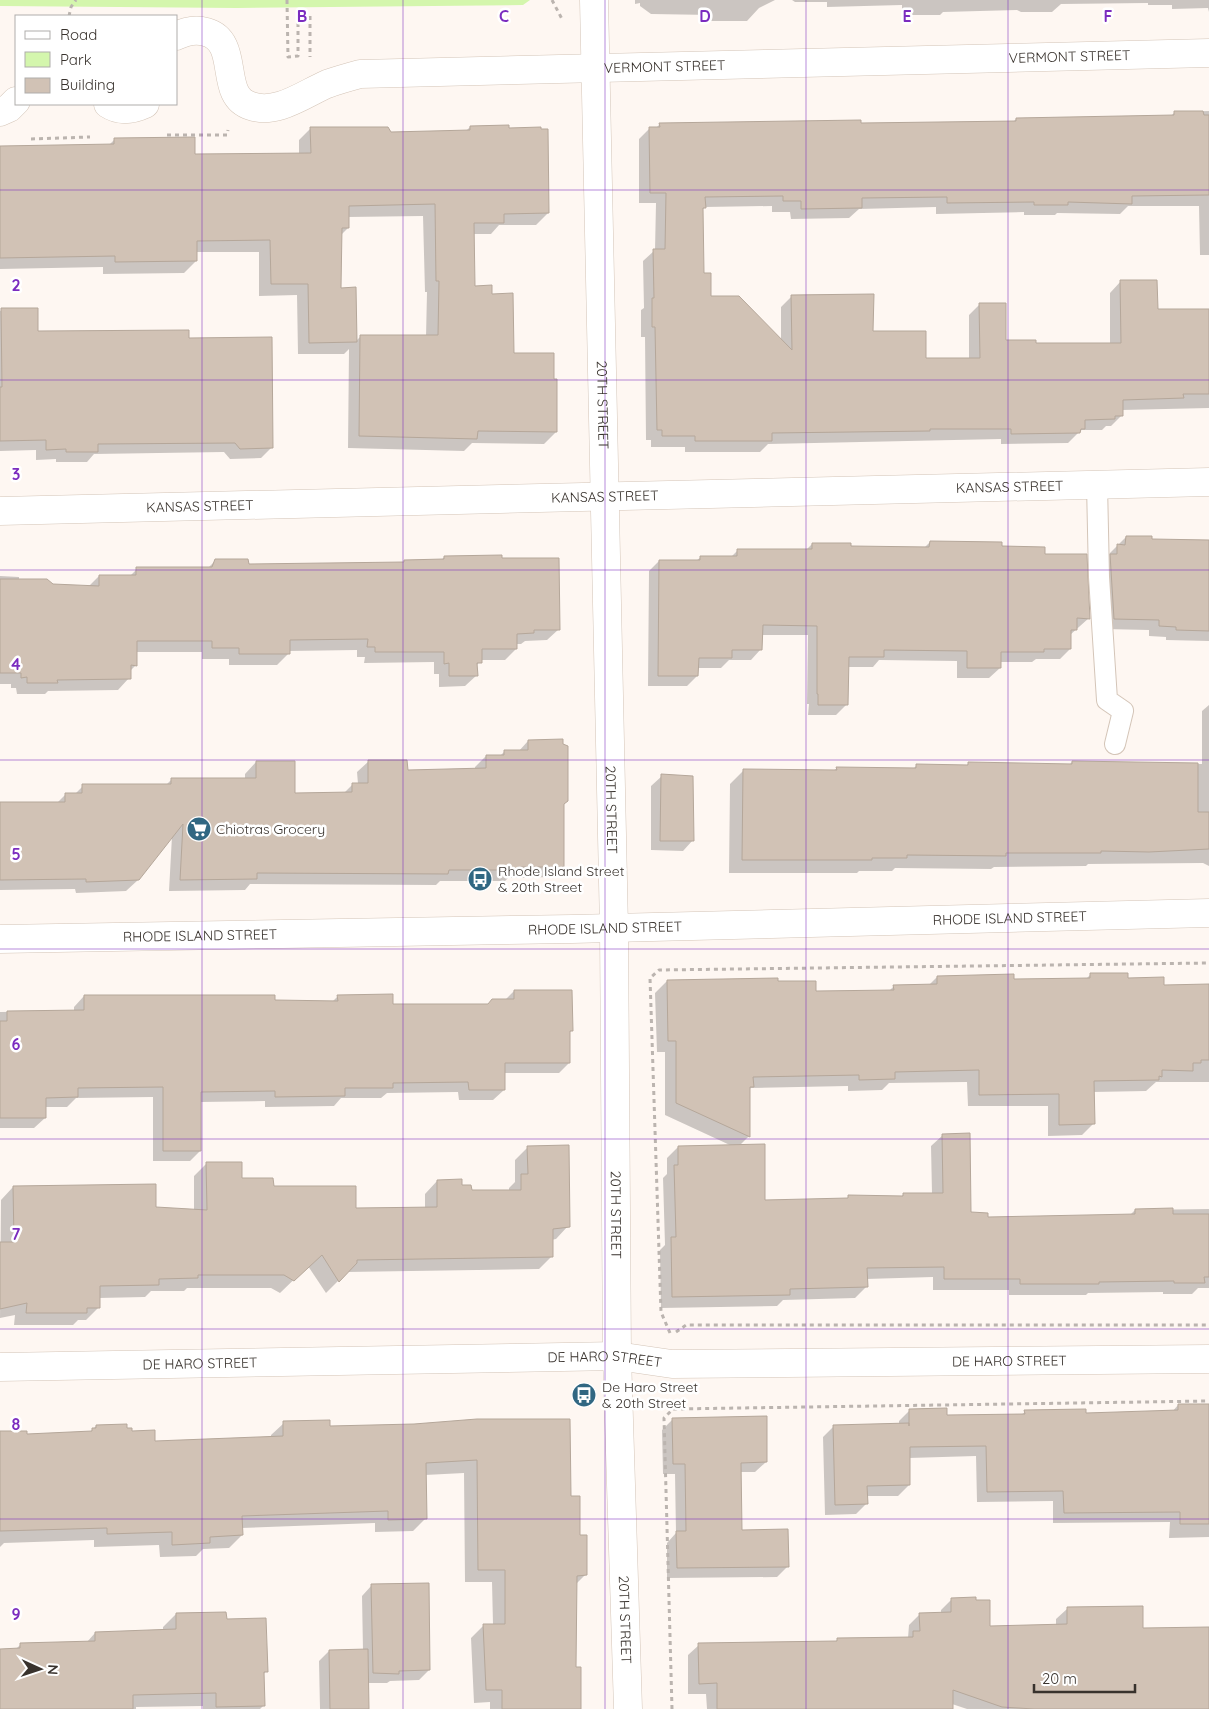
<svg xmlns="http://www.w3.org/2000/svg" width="1209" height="1709" font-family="Quicksand,sans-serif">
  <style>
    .green { fill: #d4f6ad }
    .shadow { fill: #0003; fill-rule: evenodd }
    .building { fill: #d1c2b5; stroke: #b5a79a }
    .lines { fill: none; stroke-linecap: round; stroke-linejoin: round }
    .lane-casing { stroke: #d4c5b8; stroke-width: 22 }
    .street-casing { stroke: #d4c5b8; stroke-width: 29 }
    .path { stroke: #bbb4af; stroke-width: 3; stroke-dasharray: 4 4; stroke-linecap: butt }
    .lane { stroke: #fff; stroke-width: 20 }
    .street { stroke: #fff; stroke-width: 28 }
    .grid { fill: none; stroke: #7b2cbf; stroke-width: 1; stroke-opacity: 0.55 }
    .labels { text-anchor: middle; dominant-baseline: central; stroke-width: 5; stroke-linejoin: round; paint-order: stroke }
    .street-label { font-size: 14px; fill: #38322d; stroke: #fff }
    .poi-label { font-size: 14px; fill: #38322d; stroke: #fff; text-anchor: start }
    .grid-label { font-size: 16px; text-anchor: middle; font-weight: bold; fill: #7b2cbf; stroke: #fff; stroke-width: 5; stroke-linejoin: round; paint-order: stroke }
  </style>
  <rect width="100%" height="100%" fill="#fef7f2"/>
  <path class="green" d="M0,0H530L523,5L237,8L0,6Z"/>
  <path class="shadow" d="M635,0H775L759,8L747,21H711V15L651,14L640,6V3L635,4Z
    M792,0H1209V12L1208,8L1172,9V5H1148V3L1061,4L1052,12H1021L1017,10L943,12L940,15H902V5L827,7V2H795Z
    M1209,111V255H1200L1199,206H1128L1120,214L1057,213L1055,215H1024V212L936,214V207L859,209L849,218L791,219L790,212H772V206L705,207L701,211L702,274L710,297L781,341V307L792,296L872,332L925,360L969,359V315L980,304L1005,342L1035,345L1110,344V293L1121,281L1157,310H1209V408L1122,410V415L1111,426H1106L1102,430H1081L1068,443L1001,444V439L768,444L760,452H685V447H651V440H646L645,337H641V310L644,308L643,261L655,250L656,203H639V139L650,128H656L660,124H859L1013,122L1016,119L1171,116L1175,112Z
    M470,127L548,213L536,225H499L491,234H473L474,287L491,295L513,354L556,432L544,444L472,443L464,451L348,448L349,349L344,354H298L297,295L259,296V252H196V261L184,273L103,274V267L0,269V147L108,146L114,140L194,155L299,154V140L311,128L390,133L466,131ZM423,216L425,292H427L426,337L361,336L356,341L340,289V236L348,228V217Z
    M2,310L37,333L188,339L272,447L261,458L230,459L224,452L94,454L87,462H56V459L36,460V450L0,451V311Z
    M1126,537L1151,540L1209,541V641L1166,640V637L1149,636V630L1104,629L1107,556Z
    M930,542L1001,548L1044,555L1089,618L1070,635V649L1060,659H1036L1032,662H1000V668L989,678H957V661L879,660L873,667H847V704L836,715H808L809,704H807L808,635H761V649L751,660H729L721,668H697V676L687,686H648L649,571L659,561H696L701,557H731L738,550H806L812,544L850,547L924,548Z
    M444,557L559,629L547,640L525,641L521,644H516V649L505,660H481L476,666L477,675L465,686L439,687V674H434V662L364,663L365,657H357V650L288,651V654L277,665H229V659H202V652H136V665L130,671L129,678L118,690L48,691L45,694H17L16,688H11V684H0V576L19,577V580L52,585L88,587L99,576H130L137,569L208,568L216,560L248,565L402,564L405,561H441Z
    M1209,705V866L1203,863L1088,864L1086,866L994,867L991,869L895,868L892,871H859L857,873H729L730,784L744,770L833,771L837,768L913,769L916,766H966L969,763L1069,765L1072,762L1202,764V711Z
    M528,741L567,801L562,806L563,866L552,877L508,878L505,881H440L436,885L250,884L245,890L169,891L172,836L138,880L126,891L76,893L75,889L0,890V803H57L65,795H74L83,786L166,785L172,779H245V774L256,762L294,794H343L353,784H358L357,772L369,761L406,772L475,770V767L486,756H500L504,752H518Z
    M662,776L693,840L683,851L651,850V786Z
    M1091,974L1127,979L1163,986L1209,1044V1116V1082H1156L1146,1091L1093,1092V1124L1082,1135L1048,1136V1106H968L967,1082L889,1083L882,1090L848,1091V1086L751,1088L748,1090L749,1136L739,1146L764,1201L846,1200L849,1197H901L904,1194H932L931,1146L943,1135L969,1214L987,1218L1129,1216L1135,1210L1209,1209V1288H1198L1192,1294H1163V1292L1088,1293L1086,1295H1009V1290H933V1277L866,1279V1287L855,1298L783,1300L777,1306L661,1308L660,1250L665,1245L663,1178L667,1174V1158L678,1147L732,1146L665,1115V1052H657L655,993L667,981L777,982L815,993L889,991L894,986L929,985L937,977L1013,980L1086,979Z
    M514,991L571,1031L569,1033V1063L559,1073H504V1090L493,1100H459L458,1092L387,1093L381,1098H341L334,1106L265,1107V1101L200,1102V1151L190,1161H153V1097L76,1098L67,1107H45V1118L34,1128H0V1012L74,1011V1007L84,996L332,1002L338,996L392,1005H488L505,1000Z
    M528,1147L568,1226L556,1239L551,1240L552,1256L539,1269L347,1272L326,1293L308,1266L280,1293L271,1288H187L184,1291H151L145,1297L99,1298V1307L86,1320H78L73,1325H14L15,1315L0,1318L1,1200L13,1187L155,1208L194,1210V1176L207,1163L241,1179L355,1210L425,1209V1194L437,1181L461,1186L470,1192L509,1191V1188L515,1182V1160Z
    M1178,1405H1209V1537L1169,1538L1170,1522L1053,1523V1501L977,1502L976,1456L909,1458V1485L898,1496H866L867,1503L856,1514L825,1515L823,1437L834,1426L899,1425V1421L910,1410L946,1416L1021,1415L1025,1412L1085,1414L1172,1412Z
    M673,1419L766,1462L755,1472H740L741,1531L788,1566L777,1577L667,1578V1543L676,1533L675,1474H663L662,1430Z
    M284,1423L329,1427L414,1425L570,1497L585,1575L575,1585V1668L579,1709H490V1702L474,1703L471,1638L484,1625H493L492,1582H465L464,1473L425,1475L426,1518L413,1531L375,1532V1523L241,1528L242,1535L229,1548L203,1549L196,1556L160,1557L159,1545L94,1547V1540L4,1543L0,1547V1432L26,1435L89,1433L96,1426L126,1430L154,1442L271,1437V1435Z
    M372,1585L429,1670L419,1680L390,1681L387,1683H367V1709H320L319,1661L329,1651H363L362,1596Z
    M952,1599L989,1628L1056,1626V1619L1067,1609L1142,1629L1209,1628V1709H967L952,1704V1709H707L706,1694H688V1655L699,1645L835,1642L838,1639L908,1638L909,1625L920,1614L941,1613V1610Z
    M176,1614L225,1620L266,1671L263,1675V1706L260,1709H203V1706L136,1707V1709H0V1650H15L21,1644L87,1642L95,1633L163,1631V1627Z"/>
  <path class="building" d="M1174,111H1203L1204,115H1209V195L1132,196V204L1068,202V205H1034V202L947,203V197L862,198V208L801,209V201H783V196L705,197L706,208H703L704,273H711V296H739L792,350L791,295L874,294L873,331H926V358H980L979,303H1006V340H1036V343H1121L1120,280H1157L1158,309H1209V394H1183L1184,398L1123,400V416H1115V419L1085,420V429H1081L1080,433L1011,434V429H930V431L772,433V441H695V436H662V430H657L655,327H652V298H654L653,249H665L666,193H650L649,127H660L659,123L861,120V123L1016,121V118L1174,115Z
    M509,125V128L541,127V129H548L549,213L504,214V223H474L475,286L492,285V294L513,293L514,353H554V379H557V432L478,431L477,439L359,436L360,335H438L439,281H436L435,204L349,206V228H342L341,288L356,287L357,342L309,343L308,284H271L270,240L197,241V261L115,262V256L0,258V146L114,144V138L195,137V154L311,153L310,127H388L391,132L470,130V126Z
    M1,308H38V331L189,330V338L272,337L273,448L240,449L235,443L98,444V452H66V449L46,450V440L0,441V387H2Z
    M1126,536H1152V539L1209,540V631L1176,630V627L1159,626V620L1114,619L1110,554H1117V544L1125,545Z
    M930,541L1002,542V546L1045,547V554H1087L1090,619L1077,618V630H1071V649H1044V652H1001V668H967V651L884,650V657H849L848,705H818V694H817V626L763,625L762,650H732V658H699L698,676H658L659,560H700V556H737V549H812V543H851V546L929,547Z
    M502,555V558H559L560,630H534V633L517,634V649H482V663H477L478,676H449V663L444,664V652H375V647H367L368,639L290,640V654H239V648H212V641H137V666L131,665V679L57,680L58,683H27V677L21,678V673H0V579H47L53,584L99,586V575H136V567H212L215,559H248L249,564L404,562V560L444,559V556Z
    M563,739V744L568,746V801L564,804V867H518V870H449L448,874L257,873V879L180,880L183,824L139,880L86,882V879L0,880V802H65V793H82V784H171V778H256V761H295V793L352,792V783H368V760H407L408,770L486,768V755H504V750H528V740Z
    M1072,761L1198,763V812H1209V849L1149,852L1101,851V853H1006V856L907,855V858H872V860H742L743,769L837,770L836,767L916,768V764L968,765V762L1072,764Z
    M661,774L693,776L694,841H660Z
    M1090,973H1128V978L1164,977V985L1209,984V1060H1201V1063H1193V1071L1162,1070V1077L1159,1076V1080L1094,1081L1095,1124L1059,1125V1094L979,1095V1070L895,1072V1079L859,1080V1075L753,1077L754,1087H750V1137L676,1103V1041H668L667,980L778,978V981H816V991L894,990L893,985L937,984V976L1014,974V979L1090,978Z
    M514,990H572L573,1031H570V1063H505V1090H469L468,1082L393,1083V1088H345V1096L275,1097V1091L201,1092V1151H163V1087L78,1088V1097L46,1098V1118H0V1021H7V1011L84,1010V995H275V1000L338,1001L337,995L393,994V1004H488L492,999H514Z
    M970,1133L971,1212L988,1213V1217L1135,1214V1209L1173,1208V1214H1209V1277H1204L1205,1283H1174V1281L1099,1282V1284H1020V1279H944V1267L867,1268L868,1287L790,1289V1295L672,1297L671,1237H676L674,1165H678V1146L765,1144V1200L848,1198V1195L903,1196V1193H943L942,1134Z
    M569,1145L570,1227L553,1229V1257L357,1260V1263L339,1282L322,1255L294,1281L284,1275H198V1278L159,1279V1285L100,1286V1308H87V1313H26L27,1303L0,1309V1242H14L13,1186L156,1184V1207L207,1210L206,1162H242V1178H273L274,1186H356V1208L437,1207V1180L462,1179V1185H471L472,1190H521V1174H528L527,1146Z
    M1178,1404H1209V1524H1180V1512L1064,1513L1063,1491L987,1492L986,1446L910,1447V1485L867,1486L868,1504L835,1505L833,1425L909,1423V1426V1409L947,1408V1415L1025,1414L1024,1410L1086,1409V1413L1178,1410Z
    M767,1416V1462L741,1463L742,1530L788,1529L789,1567L677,1568L676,1531H686L685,1464H673L672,1418Z
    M477,1419H570L571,1496H580V1535H587V1575L577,1576L576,1667H581V1709H502V1690H486L483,1624H505V1570H478L477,1460L426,1463L427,1519L388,1520V1511L242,1516L243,1535L210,1537V1543L172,1545V1532L107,1534V1528L0,1531V1431H27V1434L92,1431V1428H96V1425L127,1424V1428H132V1431L155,1430V1441L283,1436V1421L330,1420V1426L414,1424Z
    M429,1583L430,1670L399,1671V1674L373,1673L371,1584Z
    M976,1597V1600H990V1626L1067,1624V1607L1143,1606V1628L1209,1627V1709H1034L1002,1707L953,1690V1709H717V1683L699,1684L698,1643L837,1641V1638L913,1637V1631H920L919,1613L951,1612V1598Z
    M226,1612L227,1619L266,1618L268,1672H264L265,1706L216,1707V1693L133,1695V1709H0V1649L20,1648V1643L95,1641V1632L176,1629V1613Z
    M368,1649L369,1709H330L329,1650Z"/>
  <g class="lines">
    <defs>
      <path id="lane" d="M1097,484L1099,577L1107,700L1123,711L1115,744"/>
      <g id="street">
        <path id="s1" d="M594,0L614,928L617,1356L628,1709"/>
        <path id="s2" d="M176,36C186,31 196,29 206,32C242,42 217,96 251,106C277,115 304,94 327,84C338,80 349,77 360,74L1209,53"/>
        <path d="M108,104C120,112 132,110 145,104"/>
        <path d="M0,112L9,108L16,101"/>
        <path id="s3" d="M0,511L1209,482"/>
        <path id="s4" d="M0,939L572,929L1209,913"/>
        <path id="s5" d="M0,1367L617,1356L672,1364L1209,1359"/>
      </g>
    </defs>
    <use href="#lane" class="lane-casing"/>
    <use href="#street" class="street-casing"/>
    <path class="path" d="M287,0L288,57L298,56V16L310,15V57
      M552,0L562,19
      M69,16L71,7L76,0
      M167,135H227L228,130
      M31,139L90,137
      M676,1332L686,1325H1209
      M670,1333L661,1312L650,978L659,970L1209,963
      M672,1709L664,1418L673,1409L1209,1401"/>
    <use href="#lane" class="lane"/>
    <use href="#street" class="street"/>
  </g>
  <path class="grid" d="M202,0V1709M403,0V1709M605,0V1709M806,0V1709M1008,0V1709M0,190H1209M0,380H1209M0,570H1209M0,760H1209M0,949H1209M0,1139H1209M0,1329H1209M0,1519H1209"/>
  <defs>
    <symbol id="supermarket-disc" viewBox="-11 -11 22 22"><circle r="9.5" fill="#316782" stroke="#fff"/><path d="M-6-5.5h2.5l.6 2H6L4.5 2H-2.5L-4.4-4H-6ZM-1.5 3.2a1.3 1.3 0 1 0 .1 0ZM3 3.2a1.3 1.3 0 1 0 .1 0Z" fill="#fff"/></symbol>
    <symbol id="bus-disc" viewBox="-11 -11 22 22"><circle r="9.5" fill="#316782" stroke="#fff"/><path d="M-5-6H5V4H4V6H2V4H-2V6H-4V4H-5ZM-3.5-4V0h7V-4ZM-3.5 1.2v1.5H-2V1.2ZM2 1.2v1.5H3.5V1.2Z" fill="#fff"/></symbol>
  </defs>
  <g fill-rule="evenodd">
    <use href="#supermarket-disc" x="185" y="815" width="28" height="28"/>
    <use href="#bus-disc" x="466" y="865" width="28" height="28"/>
    <use href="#bus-disc" x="570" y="1381" width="28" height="28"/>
  </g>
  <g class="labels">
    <g class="street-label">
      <text stroke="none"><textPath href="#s2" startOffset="949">VERMONT STREET</textPath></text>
      <text stroke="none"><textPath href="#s2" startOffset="544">VERMONT STREET</textPath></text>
      <text stroke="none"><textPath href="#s1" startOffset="405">20TH STREET</textPath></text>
      <text stroke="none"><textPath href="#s3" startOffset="1010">KANSAS STREET</textPath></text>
      <text stroke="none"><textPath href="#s3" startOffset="605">KANSAS STREET</textPath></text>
      <text stroke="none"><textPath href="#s3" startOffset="200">KANSAS STREET</textPath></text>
      <text stroke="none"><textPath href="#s1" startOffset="810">20TH STREET</textPath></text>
      <text stroke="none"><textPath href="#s4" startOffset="1010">RHODE ISLAND STREET</textPath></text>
      <text stroke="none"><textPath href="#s4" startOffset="605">RHODE ISLAND STREET</textPath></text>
      <text stroke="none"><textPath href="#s4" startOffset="200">RHODE ISLAND STREET</textPath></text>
      <text stroke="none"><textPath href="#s1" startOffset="1215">20TH STREET</textPath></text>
      <text stroke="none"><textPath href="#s5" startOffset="605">DE HARO STREET</textPath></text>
      <text stroke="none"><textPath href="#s5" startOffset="1010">DE HARO STREET</textPath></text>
      <text stroke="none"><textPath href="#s5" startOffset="200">DE HARO STREET</textPath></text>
      <text stroke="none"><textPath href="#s1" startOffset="1620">20TH STREET</textPath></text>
    </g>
    <g class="poi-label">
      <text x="216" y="829">Chiotras Grocery</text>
      <text x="498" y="871">Rhode Island Street<tspan x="498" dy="16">&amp; 20th Street</tspan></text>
      <text x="602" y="1387">De Haro Street<tspan x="602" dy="16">&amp; 20th Street</tspan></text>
    </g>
  </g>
  <g class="grid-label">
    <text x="302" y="22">B</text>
    <text x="504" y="22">C</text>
    <text x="705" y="22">D</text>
    <text x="907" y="22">E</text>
    <text x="1108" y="22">F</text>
    <text x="16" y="291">2</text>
    <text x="16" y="480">3</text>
    <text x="16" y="670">4</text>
    <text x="16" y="860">5</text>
    <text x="16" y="1050">6</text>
    <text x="16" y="1240">7</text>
    <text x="16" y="1430">8</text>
    <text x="16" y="1620">9</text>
  </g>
  <rect x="15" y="15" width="162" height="90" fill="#ffffff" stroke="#afadab"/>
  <rect x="25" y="31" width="25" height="8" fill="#ffffff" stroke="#afadab"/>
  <text x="60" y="40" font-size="15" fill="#38322d">Road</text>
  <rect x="25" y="52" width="25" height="15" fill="#d4f6ad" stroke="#afadab"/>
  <text x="60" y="65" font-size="15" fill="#38322d">Park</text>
  <rect x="25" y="78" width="25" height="15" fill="#d1c2b5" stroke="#afadab"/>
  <text x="60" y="90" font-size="15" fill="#38322d">Building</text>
  <g transform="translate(40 1669) rotate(93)" stroke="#ffffff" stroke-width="4" paint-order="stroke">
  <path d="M0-4L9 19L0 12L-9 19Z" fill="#38322d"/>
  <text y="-8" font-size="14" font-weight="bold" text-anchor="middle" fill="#38322d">N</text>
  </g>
  <path d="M1034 1684v8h101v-8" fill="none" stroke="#38322d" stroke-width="2.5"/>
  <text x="1042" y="1684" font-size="15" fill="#38322d" stroke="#ffffff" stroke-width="4" paint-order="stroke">20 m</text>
</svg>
